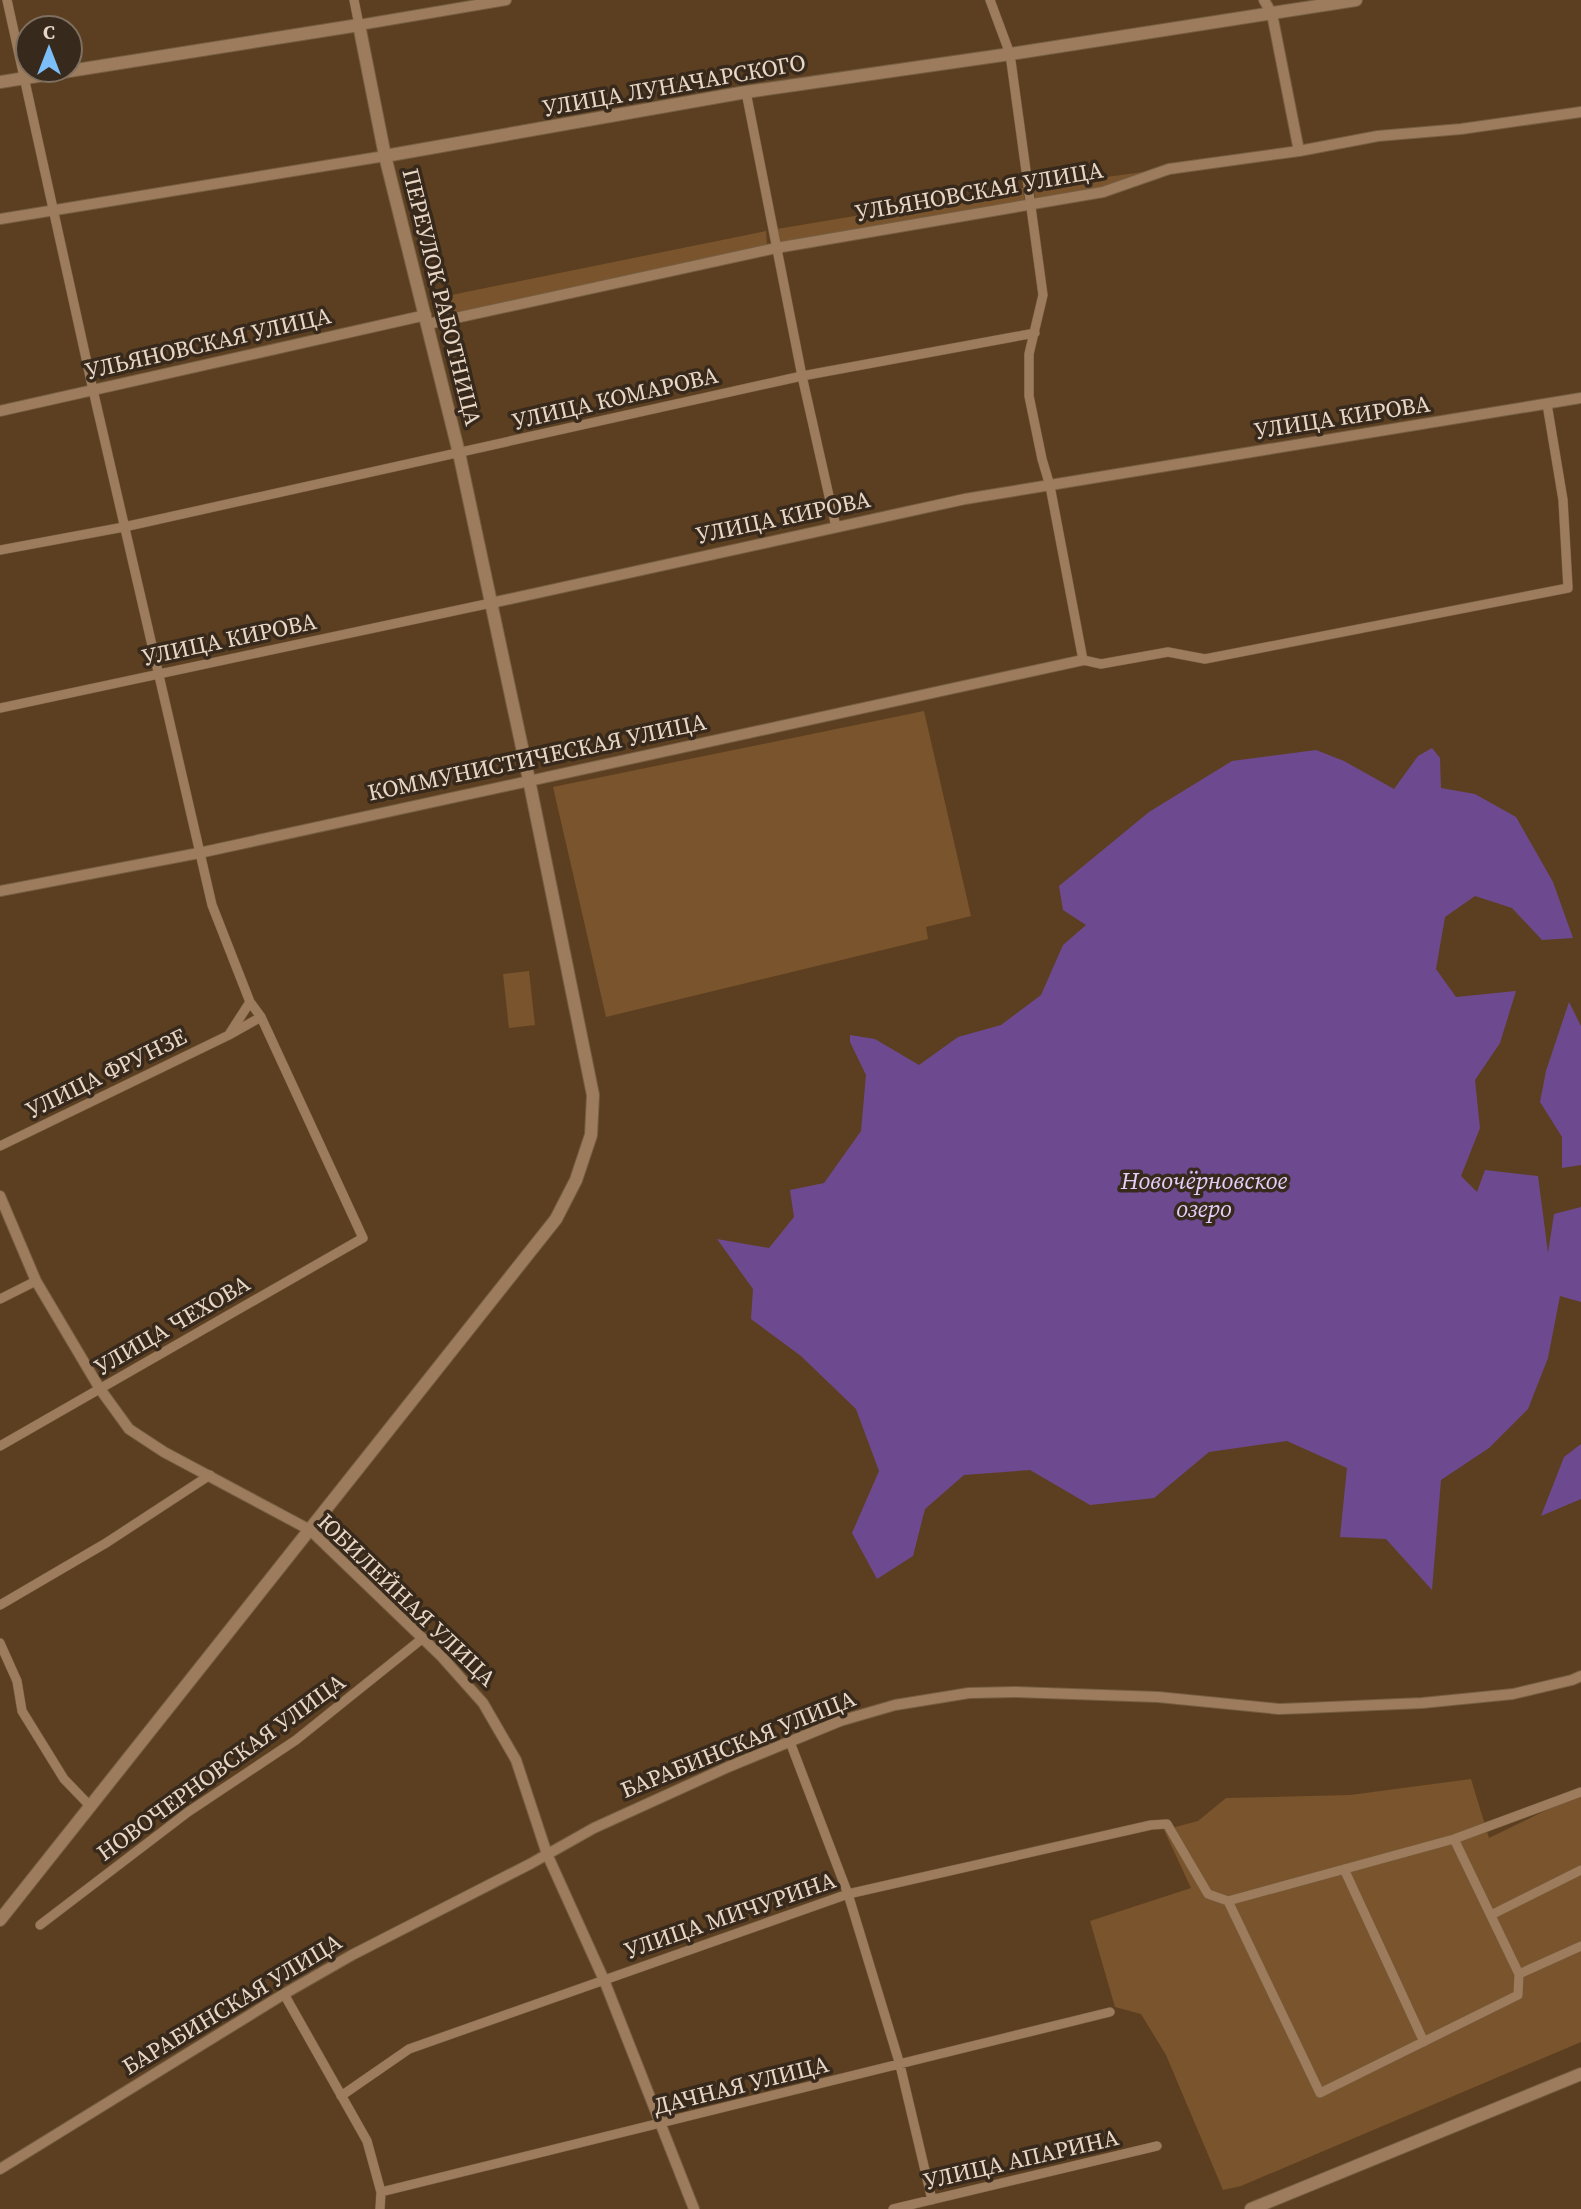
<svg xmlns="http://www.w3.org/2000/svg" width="1581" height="2209" font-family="'Source Serif 4',serif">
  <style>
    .green { fill: #7a542c }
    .water { fill: #6d4990 }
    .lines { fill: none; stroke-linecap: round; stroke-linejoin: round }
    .minor-casing { stroke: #765e42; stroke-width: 10 }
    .tertiary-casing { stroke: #765e42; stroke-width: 12 }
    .secondary-casing { stroke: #765e42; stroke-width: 14 }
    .minor { stroke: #9c7c5c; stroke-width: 9 }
    .tertiary { stroke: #9c7c5c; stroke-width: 10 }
    .secondary { stroke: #9c7c5c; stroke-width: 12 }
    .labels { text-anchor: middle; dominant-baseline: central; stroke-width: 7; stroke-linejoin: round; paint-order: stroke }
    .street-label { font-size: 23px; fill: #e9d7c6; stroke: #37291c }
    .water-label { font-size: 24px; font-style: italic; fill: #e2d0f8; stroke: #37291c }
  </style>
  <rect width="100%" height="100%" fill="#5c3f20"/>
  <path class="green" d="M1143,172L1103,189L1036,200L1033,187Z
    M1023,188L1025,203L780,245L777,229Z
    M766,231L767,245L436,318L432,299Z
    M924,711L971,916L926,927L928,939L606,1017L553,787Z
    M529,971L535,1025L509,1028L503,974Z
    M1471,1779L1489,1838L1581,1793V2042L1241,2186L1223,2190L1166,2055L1141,2014L1115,2007L1090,1921L1191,1888L1164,1830L1198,1821L1226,1798L1350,1795Z"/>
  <path class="water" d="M1432,748L1440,758L1441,788L1475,794L1516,817L1553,882L1573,938L1542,940L1512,908L1475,896L1445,917L1436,969L1456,997L1516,991L1500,1043L1475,1080L1480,1128L1461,1176L1477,1192L1485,1170L1538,1176L1548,1253L1554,1214L1581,1207V1302L1560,1296L1548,1358L1528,1409L1489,1448L1441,1480L1432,1590L1386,1539L1340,1537L1347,1468L1287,1441L1209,1452L1154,1498L1090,1505L1030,1470L964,1475L925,1509L913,1556L877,1579L852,1533L879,1471L856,1409L801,1356L751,1319L753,1289L717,1239L769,1248L794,1217L790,1190L824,1183L861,1131L866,1075L850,1042V1035L875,1039L919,1065L958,1037L1001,1025L1041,995L1063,945L1086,925L1063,910L1059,886L1149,812L1232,761L1316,750L1344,761L1394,789L1418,756Z
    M1569,1002L1581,1026V1165L1562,1168V1137L1540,1102L1546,1071Z
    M1581,1444V1499L1541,1516L1564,1457Z"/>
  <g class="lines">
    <defs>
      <path id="minor" d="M354,0L359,25
        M990,0L1010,54L1043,295L1029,354V396L1042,459L1050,486L1083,660L1101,664L1168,652L1205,659L1568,588L1563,500L1547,404
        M746,92L802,376L836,527
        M0,550L124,527L802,376L1035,333
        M0,708L491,603
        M230,1033L250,1002
        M0,1146L229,1035L261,1017
        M0,1299L36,1281
        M0,1446L363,1238L261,1017L250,1002L212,905L93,390L7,0
        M0,1605L106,1543L210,1475
        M0,1643L17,1681L22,1711L64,1779L90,1806
        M790,1742L848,1894L900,2065L932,2200
        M1344,1869L1424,2042
        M1228,1901L1320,2093L1518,1995L1519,1974L1454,1839
        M1491,1915L1581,1870
        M40,1925L188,1812L296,1740L423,1638
        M1519,1974L1581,1946
        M284,1994L367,2141L381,2192L380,2209
        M341,2096L409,2049L848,1894L1151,1825L1167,1824L1208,1894L1228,1901L1454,1839L1581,1792
        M381,2192L1110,2012
        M893,2209L1157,2146"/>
      <path id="tertiary" d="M1264,0L1272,14L1299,151
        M359,25L506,0
        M0,219L385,156
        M428,324L776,248L1103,192L1169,169L1299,151L1378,136L1461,129L1581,112
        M0,411L426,315
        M491,603L965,499L1581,398
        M0,891L199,853L1083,660
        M0,1196L36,1281L100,1389L129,1429L164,1452L310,1530L442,1657L483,1703L516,1760L547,1854L604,1980L694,2209
        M0,2169L284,1994L352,1955L530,1864L594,1828L728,1767L840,1721L895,1705L969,1693L1015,1692L1158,1697L1279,1709L1307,1708L1422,1703L1513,1694L1572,1680L1581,1676"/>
      <path id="secondary" d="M0,82L359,25L385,156L459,453L529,780L593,1095L591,1135L576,1180L556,1219L0,1920
        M385,156L746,92L1010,54L1356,0
        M1251,2209L1581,2074"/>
    </defs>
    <use href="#minor" class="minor-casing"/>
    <use href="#tertiary" class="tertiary-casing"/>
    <use href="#secondary" class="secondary-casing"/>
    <use href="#minor" class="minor"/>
    <use href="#tertiary" class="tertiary"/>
    <use href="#secondary" class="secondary"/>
  </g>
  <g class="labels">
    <g class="street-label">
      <text transform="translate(674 85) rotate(-10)">УЛИЦА ЛУНАЧАРСКОГО</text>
      <text transform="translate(979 191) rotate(-10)">УЛЬЯНОВСКАЯ УЛИЦА</text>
      <text transform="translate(442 297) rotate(76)">ПЕРЕУЛОК РАБОТНИЦА</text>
      <text transform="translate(208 343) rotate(-13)">УЛЬЯНОВСКАЯ УЛИЦА</text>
      <text transform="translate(615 398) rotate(-13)">УЛИЦА КОМАРОВА</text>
      <text transform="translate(1342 417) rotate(-9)">УЛИЦА КИРОВА</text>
      <text transform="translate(783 517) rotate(-12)">УЛИЦА КИРОВА</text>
      <text transform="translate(229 639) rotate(-12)">УЛИЦА КИРОВА</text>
      <text transform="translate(537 757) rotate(-12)">КОММУНИСТИЧЕСКАЯ УЛИЦА</text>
      <text transform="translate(106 1073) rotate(-26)">УЛИЦА ФРУНЗЕ</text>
      <text transform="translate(172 1325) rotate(-30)">УЛИЦА ЧЕХОВА</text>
      <text transform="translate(407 1600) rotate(44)">ЮБИЛЕЙНАЯ УЛИЦА</text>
      <text transform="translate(738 1744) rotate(-22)">БАРАБИНСКАЯ УЛИЦА</text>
      <text transform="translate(221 1767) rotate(-36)">НОВОЧЕРНОВСКАЯ УЛИЦА</text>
      <text transform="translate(730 1915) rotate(-19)">УЛИЦА МИЧУРИНА</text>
      <text transform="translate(232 2004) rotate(-31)">БАРАБИНСКАЯ УЛИЦА</text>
      <text transform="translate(741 2085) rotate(-14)">ДАЧНАЯ УЛИЦА</text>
      <text transform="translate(1021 2159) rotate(-13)">УЛИЦА АПАРИНА</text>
    </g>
    <g class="water-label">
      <text x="1204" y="1180">Новочёрновское<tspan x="1204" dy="28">озеро</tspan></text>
    </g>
  </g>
  <g transform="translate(49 49)"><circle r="33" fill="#37291c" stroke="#7e6f60" stroke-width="2"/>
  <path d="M0-5L12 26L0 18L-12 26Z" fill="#7bbef8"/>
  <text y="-10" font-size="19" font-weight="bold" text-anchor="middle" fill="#e9d7c6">С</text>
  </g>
</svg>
